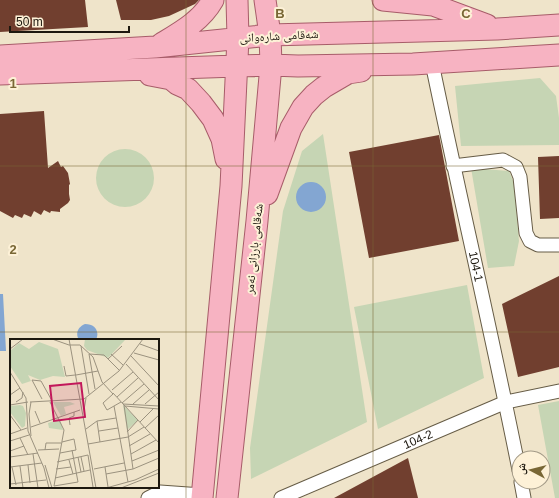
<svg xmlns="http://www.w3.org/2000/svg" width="559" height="498" font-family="Arial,'Noto Naskh Arabic',sans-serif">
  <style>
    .green { fill: #c6d5b4 }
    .water { fill: #83a6d2 }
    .building { fill: #713f2f }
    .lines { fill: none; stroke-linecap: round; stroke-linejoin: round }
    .street-casing { stroke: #665c46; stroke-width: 15 }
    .primary-casing { stroke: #a75c69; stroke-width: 23 }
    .street { stroke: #fff; stroke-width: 13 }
    .primary { stroke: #f7b3c2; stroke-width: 21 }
    .grid { fill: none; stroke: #796735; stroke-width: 1; stroke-opacity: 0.55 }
    .labels { text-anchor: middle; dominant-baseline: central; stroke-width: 4; stroke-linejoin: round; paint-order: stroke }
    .street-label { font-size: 12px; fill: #1d180f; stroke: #fdf1d7 }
    .inset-road { fill: none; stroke: #9b927f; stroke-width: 1 }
    .view { fill: #c2185b; fill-opacity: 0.15; stroke: #c2185b; stroke-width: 2 }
    .inset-edge { fill: none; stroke: #1d180f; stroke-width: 2 }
    .grid-label { font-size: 13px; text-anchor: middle; font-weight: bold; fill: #796735; stroke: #fdf1d7; stroke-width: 4; stroke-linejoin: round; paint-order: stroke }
  </style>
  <rect width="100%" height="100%" fill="#efe4ca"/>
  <path class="green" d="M540,78L556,96L559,118V145L461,146L455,86Z
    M323,134L367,422L251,479L250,448L283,211L302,151Z
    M96 178a29 29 0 1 1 58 0a29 29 0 1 1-58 0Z
    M471,168L509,171L514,183L519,241L514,266L488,268Z
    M467,285L484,378L378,429L354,307Z
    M559,401V498H555L538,405Z"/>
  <path class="water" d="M296 197a15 15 0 1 1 30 0a15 15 0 1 1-30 0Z
    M0,294H3L6,351H0Z
    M85,324C95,324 100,331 96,340H79C75,333 78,327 85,324Z"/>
  <path class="building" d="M0,0H85L88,27L0,32Z
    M116,0H199L195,4L169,16L151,20H121Z
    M44,111L48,168L58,161L61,167L63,166L68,173L70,184L69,185V194L70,200L68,203L60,209V212L51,211L50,213L44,210L41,215L34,211L31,217L24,214L22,218L15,215L13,218L0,211V114Z
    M439,135L459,241L369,258L349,152Z
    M559,156V218L540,219L538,157Z
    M559,276V367L518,377L502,304Z
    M408,458L418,498H334Z"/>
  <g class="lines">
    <defs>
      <g id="street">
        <path id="s1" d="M432,63C460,199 492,334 519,470"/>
        <path d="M453,166L503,160L516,167L520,177L526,233L530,241L538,245H559"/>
        <path d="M521,482L524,498"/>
        <path d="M148,498L160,492L202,495"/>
        <path id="s2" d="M281,498L506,402L559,391"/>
      </g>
      <path id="primary" d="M383,0L433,5L487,25
        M161,44C181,32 201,21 213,0
        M0,56L155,47L270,35L497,29L559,25
        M0,74L237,66L271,65L298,66L413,64L559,55
        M150,75L171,79L177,84L188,89L201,103L213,119L222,139L226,159
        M267,194L291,128L303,107L314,95L324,87L348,73L361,71
        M202,498L231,186L238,38L237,0
        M227,498L257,221L271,65L270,35L265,0"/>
    </defs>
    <use href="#street" class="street-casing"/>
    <use href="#primary" class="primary-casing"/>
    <use href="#street" class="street"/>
    <use href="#primary" class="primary"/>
  </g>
  <path class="grid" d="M186,0V498M373,0V498M0,166H559M0,332H559"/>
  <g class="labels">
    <g class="street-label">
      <text transform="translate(279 36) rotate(-3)">شەقامی شارەوانی</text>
      <text transform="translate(254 249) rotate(-84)">شەقامی بارزانی نەمر</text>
      <text stroke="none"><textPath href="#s1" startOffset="208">104-1</textPath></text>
      <text stroke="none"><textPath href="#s2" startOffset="149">104-2</textPath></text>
    </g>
  </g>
  <g transform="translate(10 339)">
    <rect width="149" height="149" fill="#efe4ca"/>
    <path d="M75,0H115V1L98,19L77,11L74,7ZM29,3L48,10L55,38L43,37L30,41L18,36L21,42L12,45L0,27V12L9,4L19,10ZM43,63H60L65,65L54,68L56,75L51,77ZM10,66L13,67L16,74L15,87L12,89L0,73V67ZM113,66L128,81L117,91ZM50,80L53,91L39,89L38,84Z" fill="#c6d5b4"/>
    <path class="inset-road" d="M42,0L59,6H70L83,18L92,43L103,55M59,0L86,149M130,5L149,12M71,7L79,55M0,10L13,0M124,14L149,21M101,15L113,26M121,17L149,47M98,20L112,7M116,25L149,61M54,27L56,37L65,36M0,33L16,59L18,92L34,129L39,149M66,36L88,32M85,50L79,15L94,16L109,31M102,51L123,33M103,54L149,104M103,55L93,64L97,71L111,63M0,56L10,49M107,58L128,39M32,60L22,41L31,42L41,60M6,63L12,59L13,53M20,63L74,60L109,32L133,0M21,63L19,75L21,97M40,63L54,91L44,147L68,143L62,111M112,64L134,45M113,65L149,67M123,65L139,51M135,65L149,53M0,66L18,63M114,66L123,130M104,67L118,143M115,67L149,70M74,71L76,59M25,72L30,84M0,76L11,91M87,82L90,103M130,83L143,70M60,86L59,79L64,77V73M21,88L70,71M135,89L149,76M76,90L87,82L106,79M89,92L108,89M117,93L128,81M0,95L17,89M10,99L18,116M0,102L19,96M78,105L118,98L134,88M119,107L140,95M28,111L49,110M35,111L36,104H51M0,112L14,107M50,114L66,111L64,100L52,103M23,115L28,149M121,115L146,101M78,116L83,148M0,118L28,114M68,118L71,133M71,118L74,132M59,121L63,135M122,122L149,111M47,123L78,116M18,126L20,144M35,126L42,149M10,127L13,149M0,128L32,124M2,128L6,146M95,128L98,148M46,130L61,128M84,130L114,124M96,135L123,130L149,119M45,139L80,131M0,145L36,141M96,149L125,141L149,130M111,149L149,134"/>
    <path class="view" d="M71,44L75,78L44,82L40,47Z"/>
    <rect width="149" height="149" class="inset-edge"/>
  </g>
  <g class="grid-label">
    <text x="280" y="18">B</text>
    <text x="466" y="18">C</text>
    <text x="13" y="88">1</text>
    <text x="13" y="254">2</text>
  </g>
  <g transform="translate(531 470) rotate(277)"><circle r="19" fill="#fdf1d7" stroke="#a39a87"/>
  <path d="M0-3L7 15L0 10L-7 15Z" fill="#796735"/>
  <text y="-6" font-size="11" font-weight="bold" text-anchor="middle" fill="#1d180f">ش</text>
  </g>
  <path d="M10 26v6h119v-6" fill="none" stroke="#1d180f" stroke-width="2"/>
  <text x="16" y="26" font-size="12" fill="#1d180f" stroke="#fdf1d7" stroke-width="3" paint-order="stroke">50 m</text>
</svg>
